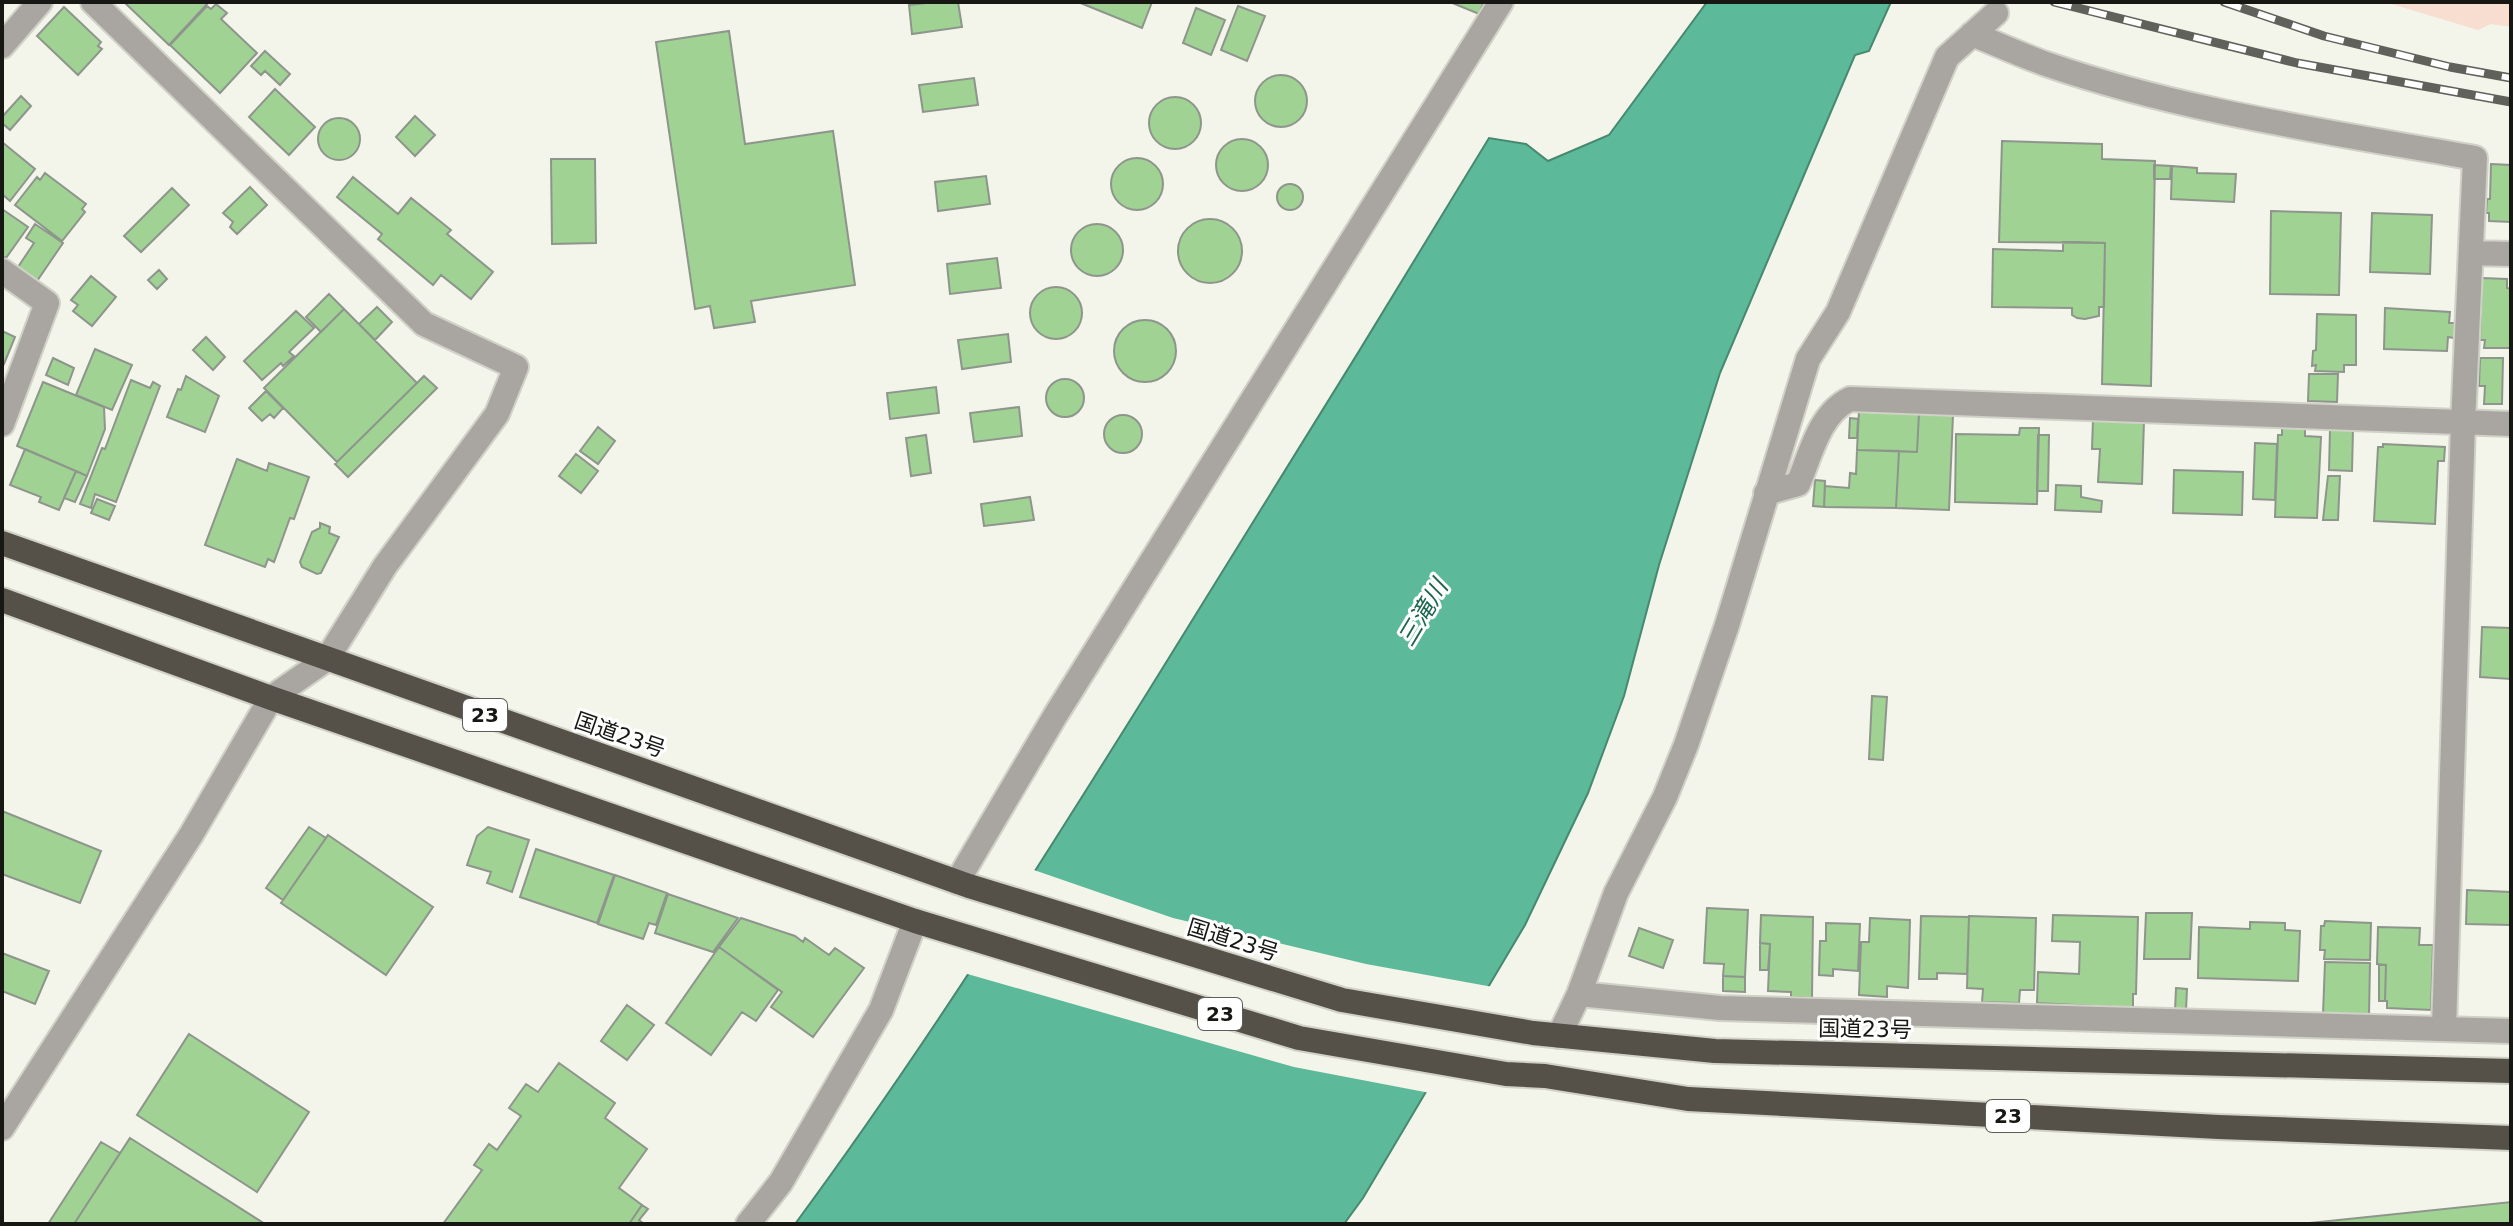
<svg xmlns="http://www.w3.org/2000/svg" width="2513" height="1226" font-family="'DejaVu Sans','Noto Sans JP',sans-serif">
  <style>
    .green { fill: #f7ded0 }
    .water { fill: #5cb999; stroke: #478871; stroke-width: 2 }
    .pier { fill: #f4f5ea }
    .building { fill: #9fd293; stroke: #8e958c; stroke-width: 2 }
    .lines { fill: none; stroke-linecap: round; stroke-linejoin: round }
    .minor-casing { stroke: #d1d1c8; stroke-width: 28 }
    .highway-casing { stroke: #d1d1c8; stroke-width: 28 }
    .minor { stroke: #a9a6a2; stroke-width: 24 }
    .highway { stroke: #555048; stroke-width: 24 }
    .rail-casing { stroke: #61615c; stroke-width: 9 }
    .rail { stroke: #fff; stroke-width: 6; stroke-dasharray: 18; stroke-linecap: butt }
    .labels { text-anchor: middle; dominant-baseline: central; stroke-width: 6; stroke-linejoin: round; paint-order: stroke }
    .shield { fill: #fff; stroke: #5d5d5a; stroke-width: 2 }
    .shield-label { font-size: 20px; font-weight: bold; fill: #171714 }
    .street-label { font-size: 22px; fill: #171714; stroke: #fff }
    .water-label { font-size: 24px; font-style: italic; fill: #1d654f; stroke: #fff }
  </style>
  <rect width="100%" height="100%" fill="#f4f5ea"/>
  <path class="green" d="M2385,2H2511V27L2491,24L2478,30Z"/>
  <path class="water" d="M1707,2H1891L1869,51L1855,55L1720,373L1659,565L1624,696L1588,793L1525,925L1363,1198L1344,1224H795C922,1052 1036,871 1149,690C1264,506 1377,323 1489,138L1526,144L1548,161L1609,135Z"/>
  <path class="pier" d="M1031,869L1173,918L1366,964L1493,987L1430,1093L1294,1067L964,973Z"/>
  <path class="building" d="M124,2H209L169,45Z
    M935,2H958L962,27L912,34L909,5Z
    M1078,2H1152L1142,28Z
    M1450,2H1484L1479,14Z
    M216,4L227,13L221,19L257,53L220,93L170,45L207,6L211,9Z
    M1238,6L1265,16L1247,61L1221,50Z
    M64,7L101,42L98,46L102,49L78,75L37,36Z
    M1196,8L1225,20L1211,55L1183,43Z
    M729,31L745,144L833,131L855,285L751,301L755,322L714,328L710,306L695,309L656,42Z
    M265,51L290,74L280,85L265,71L261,75L251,66Z
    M1255 101a26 26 0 1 1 52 0a26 26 0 1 1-52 0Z
    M974,78L978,105L923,112L919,85Z
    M275,89L315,127L289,155L249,117Z
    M21,96L31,106L10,130L2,123V117Z
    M1149 123a26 26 0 1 1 52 0a26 26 0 1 1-52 0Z
    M415,116L435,135L415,156L396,137Z
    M318 139a21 21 0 1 1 42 0a21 21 0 1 1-42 0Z
    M1216 165a26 26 0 1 1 52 0a26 26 0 1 1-52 0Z
    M2002,141L2102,144V159L2155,161L2151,386L2102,384L2105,243L1999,242Z
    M2,142L35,169L10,201L2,194Z
    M1111 184a26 26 0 1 1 52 0a26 26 0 1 1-52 0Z
    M551,159H595L596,243L552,244Z
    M2491,164L2511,165V222L2489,221V213H2486L2487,199H2490Z
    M2154,165L2171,166L2170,179H2154Z
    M2172,166L2197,168V173L2236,174L2234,202L2171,199Z
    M45,173L86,204L82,209L85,212L62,241L15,205L37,177L40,180Z
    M986,176L990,204L938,211L935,182Z
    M353,177L398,214L411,198L451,230L447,234L493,272L471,299L441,275L433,285L378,239L382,234L337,197Z
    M1277 197a13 13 0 1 1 26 0a13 13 0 1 1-26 0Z
    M250,187L267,205L237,234L230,227L233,222L223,213Z
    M172,188L189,205L141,252L124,236Z
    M2,209L28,227L6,258L2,256Z
    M2271,211L2341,213L2339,295L2270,294Z
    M2372,213L2432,215L2430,274L2370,272Z
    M1178 251a32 32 0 1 1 64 0a32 32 0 1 1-64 0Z
    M35,224L63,243L37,281L18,267L34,243L26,238Z
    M1071 250a26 26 0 1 1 52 0a26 26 0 1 1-52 0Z
    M2063,242L2105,243L2104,307H2099V316L2085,319L2077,318L2072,315V308L1992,307L1993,249L2063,251Z
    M997,258L1001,288L950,294L947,264Z
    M159,270L167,279L157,289L148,280Z
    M91,276L116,297L92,326L73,311L78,305L71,300Z
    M2482,278L2507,279V288L2511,289L2510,348H2484L2485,340H2480Z
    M1030 313a26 26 0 1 1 52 0a26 26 0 1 1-52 0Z
    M329,294L344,309L321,332L306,317Z
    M377,307L392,322L375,340L359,324Z
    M2385,308L2450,312L2449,323H2455L2454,338L2448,337L2447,351L2384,349Z
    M344,309L417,383L337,462L264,388Z
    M296,311L314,328L289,352L294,356L283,366L281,363L262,380L244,361Z
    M2317,314L2356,315V365H2344V372L2315,371L2316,365L2312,366L2313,351L2316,350Z
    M1114 351a31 31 0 1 1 62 0a31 31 0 1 1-62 0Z
    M2,331L15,337L4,364L2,363Z
    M1008,334L1011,362L962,369L958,340Z
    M206,337L225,357L213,370L193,350Z
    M95,349L132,365L112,410L76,395Z
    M53,358L74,368L68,385L46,375Z
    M2480,358H2503L2502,404H2484L2485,386H2479Z
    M2309,374H2338L2337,402L2308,401Z
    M186,376L219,396L205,432L167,417L178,389L181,390Z
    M424,376L437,388L348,477L335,464Z
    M1046 398a19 19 0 1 1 38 0a19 19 0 1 1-38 0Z
    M131,380L150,388L153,382L160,386L116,502L95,494L91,508L80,504L102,448L105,449Z
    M43,382L104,407L105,429L87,476L17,446Z
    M936,387L939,413L890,419L887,393Z
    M266,391L283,408L274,418L270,414L262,421L249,408Z
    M1019,407L1022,436L974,442L970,413Z
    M1859,410L1919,413L1917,452L1857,450Z
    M1919,413L1953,415L1949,510L1896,508L1899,451L1917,452Z
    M1104 434a19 19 0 1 1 38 0a19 19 0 1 1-38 0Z
    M1850,418L1858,419L1857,438H1849Z
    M2093,419L2144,421L2142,484L2098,482L2100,449H2092Z
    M2282,423H2305V436L2321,437L2317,518L2275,517L2278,435H2282Z
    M598,427L615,441L598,464L580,451Z
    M2020,428H2039L2037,504L1955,502L1956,434L2019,435Z
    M2330,428L2353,429L2352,471L2329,470Z
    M926,435L931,473L911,476L906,438Z
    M2038,435H2049L2048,491H2037Z
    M2255,443L2277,444L2275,500L2253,499Z
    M2383,444L2445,447L2444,461H2438L2435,524L2374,521L2378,447H2383Z
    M25,449L76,471L59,510L39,502L41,497L10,485Z
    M1857,450L1899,451L1896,508L1824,507L1825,486L1849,488L1850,473L1856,474Z
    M576,454L598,471L581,493L559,476Z
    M237,459L267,471L269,463L309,477L294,519L290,518L274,562L268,559L265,567L205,545Z
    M2174,470L2243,472L2242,515L2173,513Z
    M76,471L87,476L75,502L64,498Z
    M2328,476H2340L2338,520H2323Z
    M1815,480L1825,481L1824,507L1813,506Z
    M2056,485L2081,486V497L2102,501L2101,512L2055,510Z
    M1030,497L1034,520L984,526L981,504Z
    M97,499L115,506L109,520L91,513Z
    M320,523L330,527L329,533L339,537L321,573L317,574L302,567L300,562L312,532L320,528Z
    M2482,627L2511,628V679L2480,677Z
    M1872,696L1887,697L1883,760L1869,759Z
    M2,811L101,851L80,903L2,874Z
    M309,827L326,838L283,900L266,888Z
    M488,827L529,840L512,892L487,883L491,872L467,865L477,836Z
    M328,835L433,907L386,975L281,903Z
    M536,849L614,875L597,923L520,897Z
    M615,875L667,893L656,925L649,923L643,939L598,924Z
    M2467,890L2511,892V925L2466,924Z
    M668,894L738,918L713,952L655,933Z
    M1707,908L1748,910L1745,977L1723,976L1724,964L1704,963Z
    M2146,913H2192L2190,959H2144Z
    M1761,915L1813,917L1812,998L1791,997V992L1768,991L1770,944L1760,943Z
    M2053,915L2138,917L2136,994H2133V1008L2037,1003L2038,972L2079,974L2080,942L2052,941Z
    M1921,916L1969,917L1967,974L1937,973V979H1919Z
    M1969,916L2036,918L2034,990H2020L2019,1003L1982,1002L1983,989L1967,988Z
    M741,918L795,936L803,942L805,938L829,955L835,948L864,968L813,1037L771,1007L782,992L719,947Z
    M1870,918L1910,920L1908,988L1887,986V997L1859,995L1861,942H1869Z
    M2325,921L2371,923L2370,960L2324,959L2325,950H2320L2321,926H2324Z
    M2250,922L2285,923V930L2300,931L2298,981L2198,978L2199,927L2250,929Z
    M1826,923L1860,924L1858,971L1833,969V976L1819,975L1820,941H1826Z
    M2378,927L2420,928L2419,945H2433L2431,1010L2387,1008V1001H2385L2386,965L2377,964Z
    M1639,928L1673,940L1663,968L1629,956Z
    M1760,943L1770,944L1768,970H1760Z
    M719,947L778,990L756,1021L742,1012L711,1055L666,1023Z
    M2,953L49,971L35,1004L2,991Z
    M2325,962L2370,963L2369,1016L2323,1014Z
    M2379,965H2386L2385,1001H2379Z
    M1723,976L1745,977V992L1723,991Z
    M2176,988L2187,989L2186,1011H2175Z
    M627,1005L654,1025L627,1060L601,1041Z
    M189,1034L309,1112L257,1192L137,1115Z
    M559,1063L615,1103L605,1118L647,1149L619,1188L642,1205L629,1224H443L482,1170L474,1165L489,1144L497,1150L521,1116L509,1108L526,1084L538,1092Z
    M130,1138L265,1224H74Z
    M101,1142L120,1153L74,1224H48Z
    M2511,1202V1224H2300Z
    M642,1205L648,1209L639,1220L644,1224H629Z"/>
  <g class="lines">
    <defs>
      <path id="minor" d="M1972,34C1997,44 2021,55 2046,64C2185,112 2331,132 2475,158L2463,423L2444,1029
        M2,46L40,2
        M2471,253L2511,254
        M2,271L47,303L2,424
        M1766,493L1798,484C1811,454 1819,414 1850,399L2511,424
        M957,882L1055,716L1501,2
        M1579,994L1720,1008L2511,1031
        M1559,1036L1579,994L1616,893L1665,797L1686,745L1727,625L1808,359L1838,312L1947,57L1996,13
        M2,1128L191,835L271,698L327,659L385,566L497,414L516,367L424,324L93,2
        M748,1224L781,1182L881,1010L915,921"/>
      <path id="highway" d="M2,543L969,886L1342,1000L1533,1033L1715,1051L2511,1071
        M2,600L271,698L915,921L1299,1038L1506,1074L1545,1076L1688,1099L2219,1127L2511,1138"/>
    </defs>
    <use href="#minor" class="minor-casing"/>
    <use href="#highway" class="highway-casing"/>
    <use href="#minor" class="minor"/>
    <use href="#highway" class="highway"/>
    <defs>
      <path id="rail" d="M2054,2L2297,63L2511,102
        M2224,2L2324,36L2450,67L2511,78"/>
    </defs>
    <use href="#rail" class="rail-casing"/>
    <use href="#rail" class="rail"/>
  </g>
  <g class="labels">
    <g class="shield">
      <rect x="463" y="699" width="44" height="32" rx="6"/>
      <rect x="1198" y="998" width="44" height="32" rx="6"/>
      <rect x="1986" y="1100" width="44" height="32" rx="6"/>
    </g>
    <g class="shield-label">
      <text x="485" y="715">23</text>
      <text x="1220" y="1014">23</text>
      <text x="2008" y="1116">23</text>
    </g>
    <g class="street-label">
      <text transform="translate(620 735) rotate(19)">国道23号</text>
      <text transform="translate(1233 940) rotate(17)">国道23号</text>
      <text transform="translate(1865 1029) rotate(1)">国道23号</text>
    </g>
    <g class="water-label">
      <text transform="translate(1423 613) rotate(-59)">三滝川</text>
    </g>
  </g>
  <rect width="2513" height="1226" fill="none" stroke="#171714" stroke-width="8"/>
</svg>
